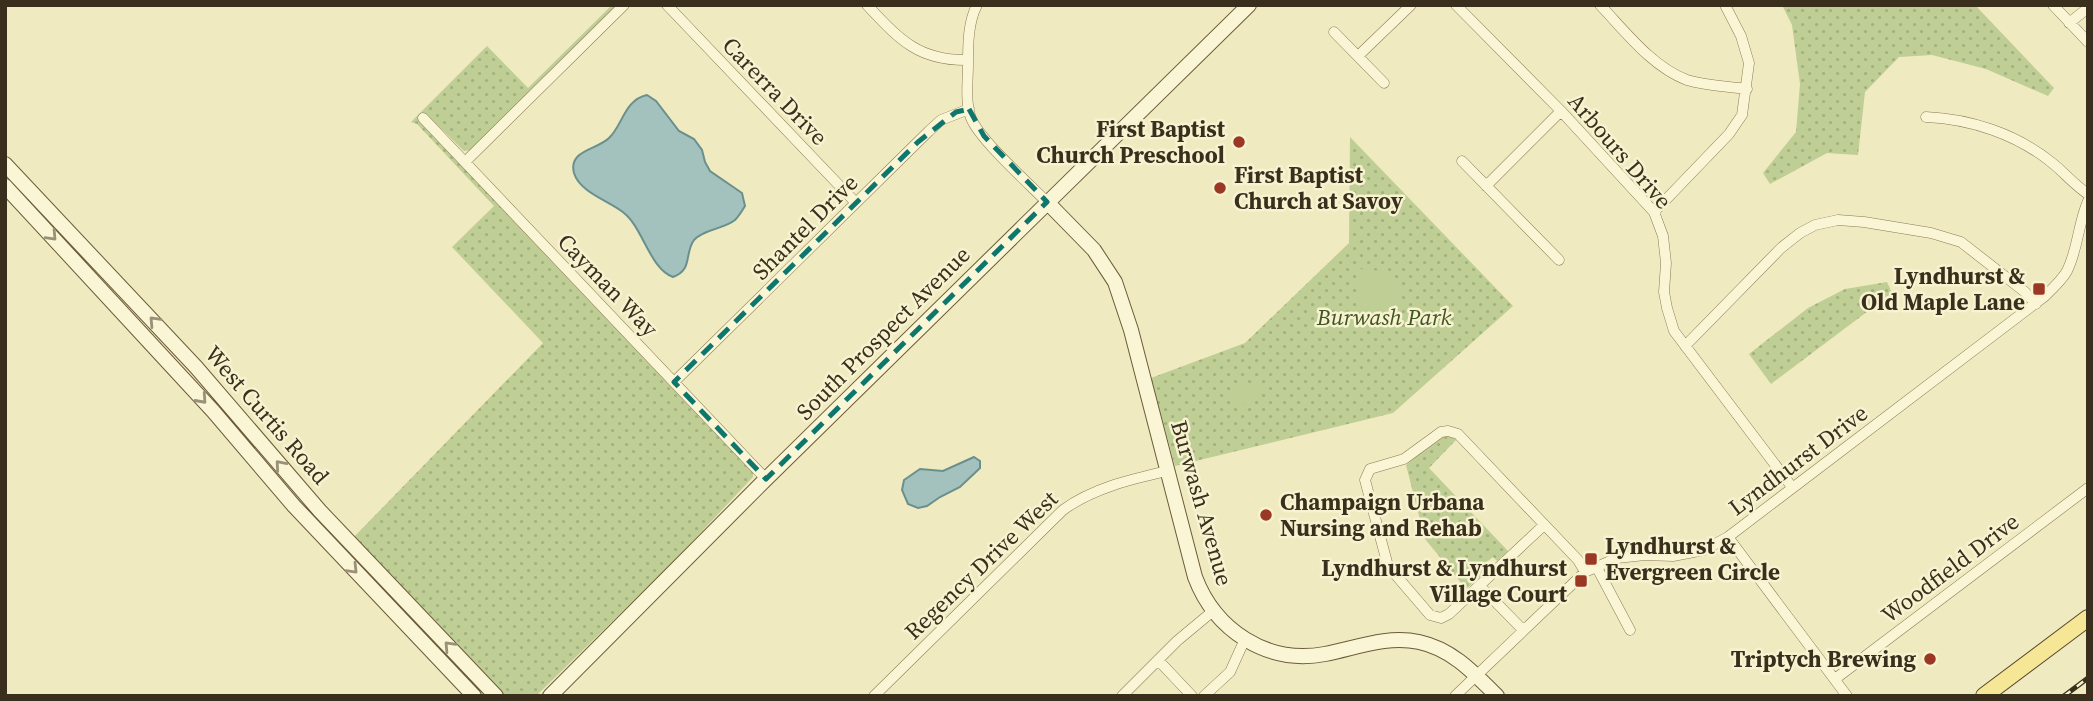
<svg xmlns="http://www.w3.org/2000/svg" width="2093" height="701" font-family="'Source Serif 4',serif">
  <style>
    .grass { fill: url(#grass-dots) }
    .pitch { fill: #bece94 }
    .water { fill: #a3c2be; stroke: #6a908d; stroke-width: 2 }
    .lines { fill: none; stroke-linecap: round; stroke-linejoin: round }
    .street-casing { stroke: #8a7a57; stroke-width: 11 }
    .secondary-casing { stroke: #6b5b3a; stroke-width: 16 }
    .primary-casing { stroke: #57472c; stroke-width: 18 }
    .street { stroke: #faf5d4; stroke-width: 10 }
    .secondary { stroke: #faf5d4; stroke-width: 14 }
    .primary { stroke: #f5e796; stroke-width: 16 }
    .rail-casing { stroke: #392f1c; stroke-width: 5 }
    .rail { stroke: #f7f2d0; stroke-width: 2.5; stroke-dasharray: 8; stroke-linecap: butt }
    .oneway { stroke: #9a9278 }
    .marked { fill: none; stroke: #0f766e; stroke-width: 5; stroke-dasharray: 14 9; stroke-linejoin: round }
    .poi-dot { fill: #9b3824; stroke: #f7f2d0; stroke-width: 2.5 }
    .labels { text-anchor: middle; dominant-baseline: central; stroke-width: 5; stroke-linejoin: round; paint-order: stroke }
    .street-label { font-size: 23px; fill: #392f1c; stroke: #f7f2d0 }
    .poi-label { font-size: 23px; font-weight: bold; fill: #392f1c; stroke: #f7f2d0; text-anchor: end }
    .park-label { font-size: 23px; font-style: italic; fill: #405622; stroke: #f7f2d0 }
  </style>
  <defs>
    <pattern id="grass-dots" width="8" height="8" patternUnits="userSpaceOnUse" patternTransform="scale(1.75)"><rect width="8" height="8" fill="#bece94"/><path d="M2 2h.1M6 6h.1" fill="none" stroke="#a4b17f" stroke-width="1.8" stroke-linecap="round"/></pattern>
  </defs>
  <rect width="100%" height="100%" fill="#f0eac0"/>
  <path class="grass" d="M612,5H617L470,150L464,151L426,114L419,121L747,465L753,473V477L672,563L536,696H504L353,538L543,343L452,247L494,206L417,124L411,122L487,46L528,88Z
    M1782,5H1975L2054,88L2048,96L1986,69L1932,55L1899,57L1865,92L1858,155L1827,153L1770,184L1763,173L1796,132L1800,84L1792,25Z
    M1350,137L1513,306L1393,413L1175,466L1151,378L1245,343L1349,243Z
    M1887,282L1892,293L1771,384L1749,354L1808,308L1845,289Z
    M1449,434L1456,440L1429,468L1508,551L1497,561L1493,557L1484,564L1488,570L1466,589L1425,539L1406,465L1442,435Z"/>
  <path class="pitch" d="M1360,269C1398,271 1405,276 1397,315L1356,312Z
    M1257,382L1262,399L1234,406L1230,389Z"/>
  <path class="water" d="M647,95L656,101L679,131L694,139L702,150L705,162L710,171L742,193L745,206C742,211 739,216 735,220C724,229 704,229 694,240C684,254 693,270 673,277C650,269 643,228 624,213C610,201 580,193 574,173C568,150 597,150 609,138C623,125 624,100 647,95Z
    M974,457L980,461V468L960,487L940,497L927,506L918,508L908,504L902,490L904,480L920,469L943,471Z"/>
  <g class="lines">
    <defs>
      <path id="street" d="M667,5L856,203
        M867,5C899,39 918,61 968,60
        M977,5C968,22 968,45 968,64C968,80 965,103 971,118C979,139 1029,184 1047,202
        M1456,5L1561,111L1654,212L1663,236L1666,263L1664,292L1667,308L1674,331L1792,487
        M1600,5C1625,31 1652,67 1687,80C1706,86 1727,86 1747,89
        M2053,5L2088,42
        M2069,23L2088,8
        M1334,32L1384,83
        M1358,56L1411,5
        M1926,117C1971,119 2016,134 2051,162C2064,172 2074,185 2088,194
        M423,118L766,479
        M1462,161L1559,260
        M465,162L624,5
        M1486,186L1561,111
        M1654,212L1729,134L1742,115L1749,63L1741,36L1725,5
        M1685,346L1781,248L1800,233L1815,225L1838,220L1864,222L1931,233L1961,242L2025,292L2036,304
        M674,382L929,131L941,120L969,109
        M1544,525L1449,614L1441,618L1430,615L1388,566L1365,480L1370,469L1404,459L1441,432L1448,431L1458,434L1578,560L1585,572
        M1728,537L1847,696
        M1596,566L1630,630
        M1480,586L1522,629
        M1158,660L1192,696
        M1835,679L2088,488
        M874,696L1063,510C1093,488 1132,479 1167,471
        M1122,696L1177,641L1213,611
        M1204,696L1230,672L1245,639
        M1455,696L1585,572L1617,558L1645,555L1673,556L1704,550L1728,537L2045,296C2052,289 2062,280 2067,271C2078,249 2078,224 2088,201"/>
      <path id="secondary" d="M5,164L196,367L320,511L496,696
        M5,186L213,411L294,506L474,696
        M1047,202L1094,250L1115,282L1131,330L1195,577C1215,630 1267,665 1325,654C1356,648 1387,635 1419,642C1452,649 1474,673 1497,696
        M550,696L766,479L1249,5"/>
      <path id="primary" d="M1984,696L2088,618"/>
    </defs>
    <use href="#street" class="street-casing"/>
    <use href="#secondary" class="secondary-casing"/>
    <use href="#primary" class="primary-casing"/>
    <use href="#street" class="street"/>
    <use href="#secondary" class="secondary"/>
    <use href="#primary" class="primary"/>
    <defs>
      <path id="rail" d="M2064,696L2088,678"/>
    </defs>
    <use href="#rail" class="rail-casing"/>
    <use href="#rail" class="rail"/>
  </g>
  <defs><path id="oneway-chevron" d="M-2-3.5L2.5 0L-2 3.5" fill="none" stroke-width="1.6" stroke-linecap="round" stroke-linejoin="round" transform="scale(1.75)"/></defs>
  <g class="oneway">
    <use href="#oneway-chevron" transform="translate(52 236) rotate(47)"/>
    <use href="#oneway-chevron" transform="translate(154 321) rotate(-133)"/>
    <use href="#oneway-chevron" transform="translate(202 399) rotate(48)"/>
    <use href="#oneway-chevron" transform="translate(280 465) rotate(-131)"/>
    <use href="#oneway-chevron" transform="translate(353 569) rotate(46)"/>
    <use href="#oneway-chevron" transform="translate(449 646) rotate(-133)"/>
  </g>
  <path class="marked" d="M969,109L984,136L1047,202L766,479L674,382L918,142L956,112Z"/>
  <g class="poi-dot">
    <circle cx="1239" cy="142" r="7"/>
    <circle cx="1220" cy="188" r="7"/>
    <rect x="2032" y="282" width="14" height="14" rx="3.5"/>
    <circle cx="1266" cy="515" r="7"/>
    <rect x="1584" y="552" width="14" height="14" rx="3.5"/>
    <rect x="1574" y="574" width="14" height="14" rx="3.5"/>
    <circle cx="1930" cy="659" r="7"/>
  </g>
  <g class="labels">
    <g class="street-label">
      <text transform="translate(775 91) rotate(46)">Carerra Drive</text>
      <text transform="translate(1620 151) rotate(49)">Arbours Drive</text>
      <text transform="translate(805 227) rotate(-45)">Shantel Drive</text>
      <text transform="translate(608 285) rotate(46)">Cayman Way</text>
      <text transform="translate(883 333) rotate(-45)">South Prospect Avenue</text>
      <text transform="translate(267 415) rotate(49)">West Curtis Road</text>
      <text transform="translate(1798 460) rotate(-37)">Lyndhurst Drive</text>
      <text transform="translate(1202 503) rotate(74)">Burwash Avenue</text>
      <text transform="translate(981 565) rotate(-44)">Regency Drive West</text>
      <text transform="translate(1950 568) rotate(-37)">Woodfield Drive</text>
    </g>
    <g class="poi-label">
      <text x="1225" y="129">First Baptist<tspan x="1225" dy="26">Church Preschool</tspan></text>
      <text x="1234" y="175" text-anchor="start">First Baptist<tspan x="1234" dy="26">Church at Savoy</tspan></text>
      <text x="2025" y="276">Lyndhurst &amp;<tspan x="2025" dy="26">Old Maple Lane</tspan></text>
      <text x="1280" y="502" text-anchor="start">Champaign Urbana<tspan x="1280" dy="26">Nursing and Rehab</tspan></text>
      <text x="1605" y="546" text-anchor="start">Lyndhurst &amp;<tspan x="1605" dy="26">Evergreen Circle</tspan></text>
      <text x="1567" y="568">Lyndhurst &amp; Lyndhurst<tspan x="1567" dy="26">Village Court</tspan></text>
      <text x="1916" y="659">Triptych Brewing</text>
    </g>
    <g class="park-label">
      <text x="1384" y="317">Burwash Park</text>
    </g>
  </g>
  <rect width="2093" height="701" fill="none" stroke="#392f1c" stroke-width="14"/>
</svg>
